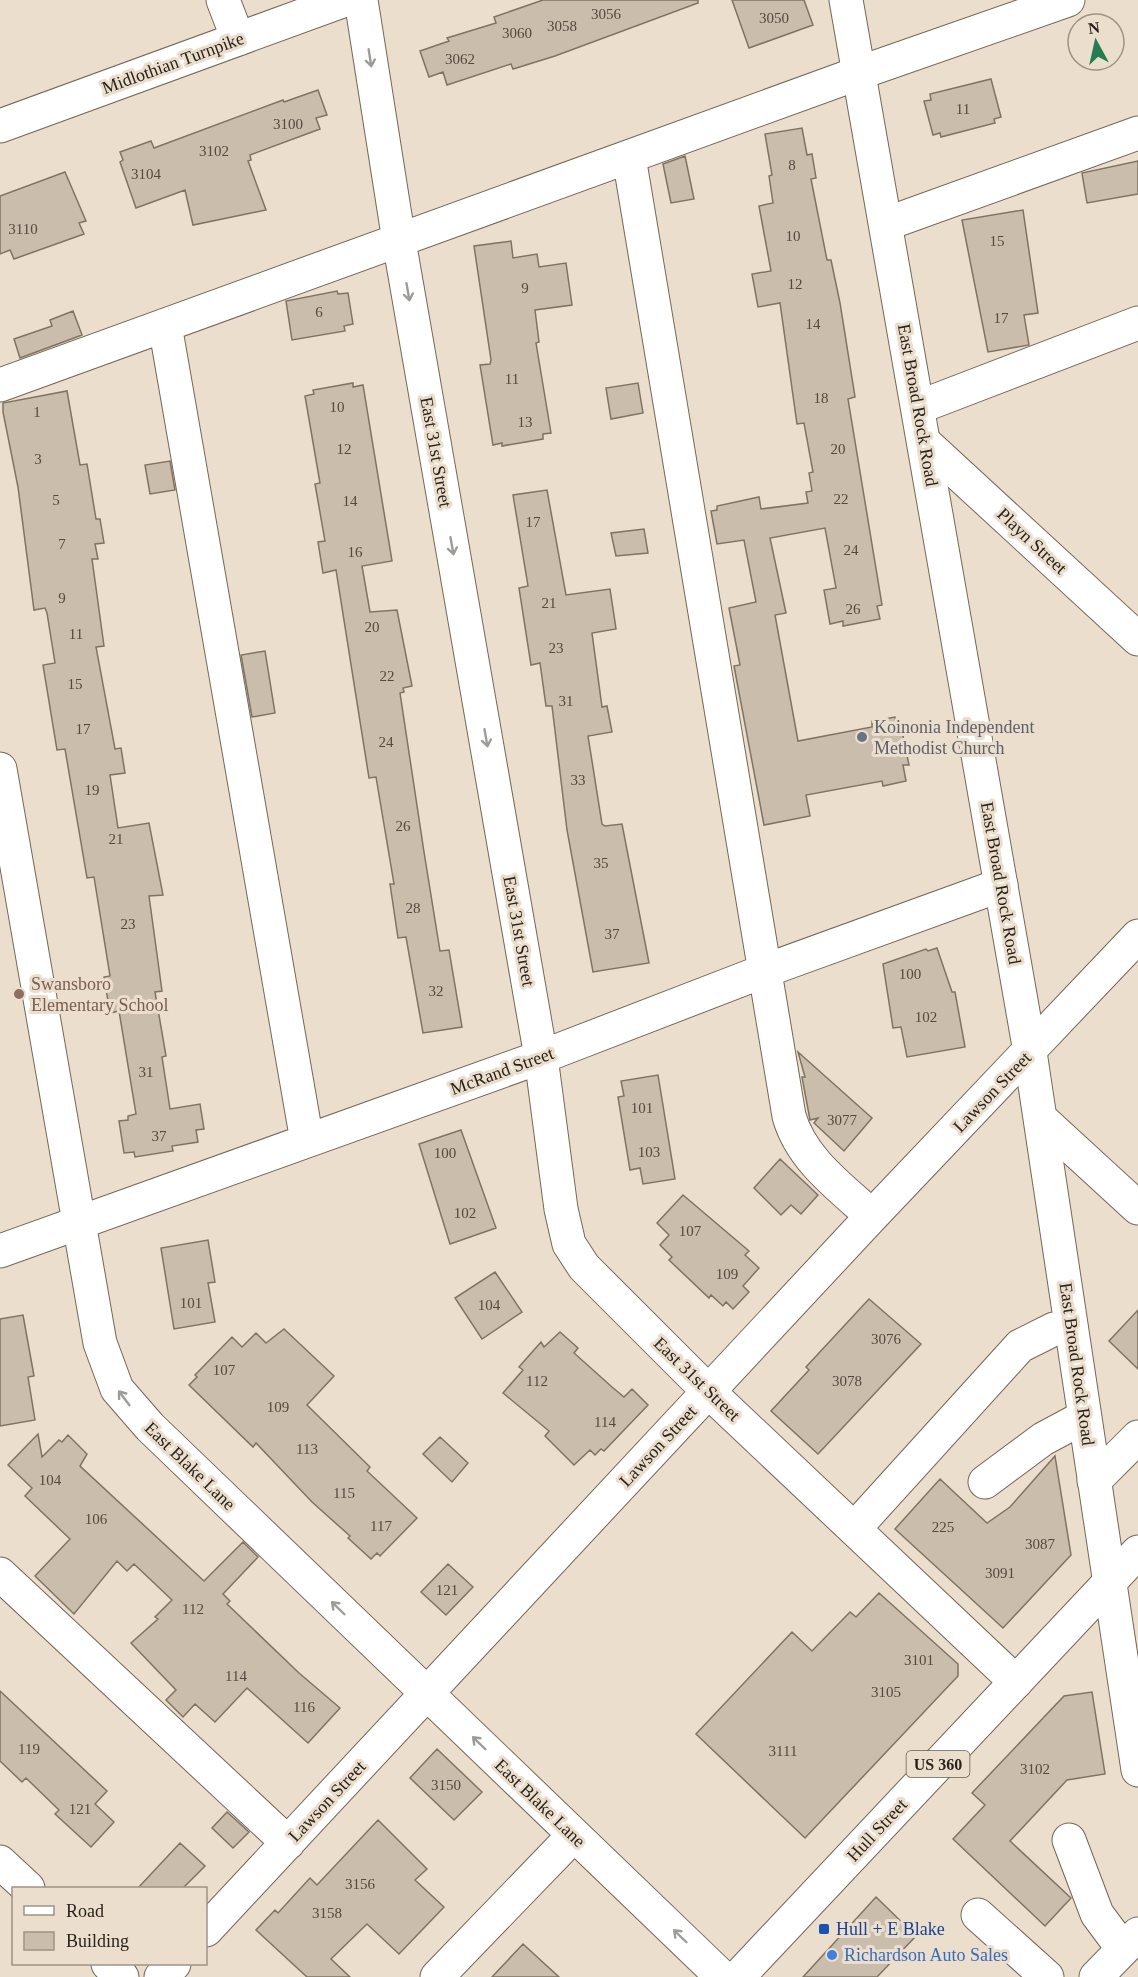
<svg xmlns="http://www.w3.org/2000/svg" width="1138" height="1977" font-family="'Times New Roman',serif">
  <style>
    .building { fill: #cbbdac; stroke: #807363; stroke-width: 1.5 }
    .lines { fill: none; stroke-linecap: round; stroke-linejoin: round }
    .minor-casing { stroke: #736758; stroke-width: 35 }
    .major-casing { stroke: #736758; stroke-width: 35 }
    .minor { stroke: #fff; stroke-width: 33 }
    .major { stroke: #fff; stroke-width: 33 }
    .oneway { stroke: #9e9c99 }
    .worship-dot { fill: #6b7280; stroke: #ecdecc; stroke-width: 2 }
    .education-dot { fill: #8d6e63; stroke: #ecdecc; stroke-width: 2 }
    .transit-dot { fill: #1a4fb4; stroke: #ecdecc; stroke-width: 2 }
    .shop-dot { fill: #3f7fe0; stroke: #ecdecc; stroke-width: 2 }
    .labels { text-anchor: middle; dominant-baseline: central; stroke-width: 6; stroke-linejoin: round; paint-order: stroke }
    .number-label { font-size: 15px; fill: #514a41 }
    .shield { fill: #ecdecc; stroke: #635b52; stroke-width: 1.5 }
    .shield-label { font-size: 16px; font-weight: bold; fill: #28231d }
    .street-label { font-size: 18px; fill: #28231d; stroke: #ecdecc }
    .worship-label { font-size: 18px; fill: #5b616d; stroke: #ecdecc; text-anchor: start }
    .education-label { font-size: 18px; fill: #785e54; stroke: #ecdecc; text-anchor: start }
    .transit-label { font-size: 18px; fill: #164399; stroke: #ecdecc; text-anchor: start }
    .shop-label { font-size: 18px; fill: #366cbe; stroke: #ecdecc; text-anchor: start }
  </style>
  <rect width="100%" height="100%" fill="#ecdecc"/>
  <path class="building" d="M543,0H698V3L555,56L513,69L511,64L447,85L443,72L429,77L420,51L449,41L447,38L496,23L494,17Z
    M732,0H804L813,25L749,48Z
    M991,79L1001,117L994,119L995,123L941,137L940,133L933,135L924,101L931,100L930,94Z
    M318,90L327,115L316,118L320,129L250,155L251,160L248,161L266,210L193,225L185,190L136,208L120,162L123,160L120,152L151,141L154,148L283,100L284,102Z
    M802,128L807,155L812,154L816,178L811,179L827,260H831L840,303L855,397L848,399L882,605L877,606L880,619L843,626V621L830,624L824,590L836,588L825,528L770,538L786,613L775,615L798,741L872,727V721L895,717L897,732L902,731L909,765H903L906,781L883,786L882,781L806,795L810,816L764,825L734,666L740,665L729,608L756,602L744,540L717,544L711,511L717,510V506L759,497L761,509L808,503L806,492L812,491L809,473L813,472L804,423L797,424L780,303L758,307L752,274L771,271L759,206L773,203L769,176L772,175L765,134Z
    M685,156L694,199L671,203L663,164Z
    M1138,161V194L1087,203L1082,173Z
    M65,172L86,221L79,223L84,234L14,259L10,250L0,254V196Z
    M1023,210L1038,313L1024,315L1029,345L988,352L962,220Z
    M511,241L513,258L537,254L539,267L566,263L572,305L535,310L539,342L536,343L551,433L543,434V439L502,446V443L493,445L480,365L490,364L491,360L474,246Z
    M337,291L338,294L348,293L353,324L344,326L345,331L292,340L286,301Z
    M73,311L82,335L20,358L14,339L52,326L50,320Z
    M353,383V387L363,385L392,561L362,566L370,612L397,610L412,686L403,688L404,692L400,693L424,852L440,951L449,950L462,1027L423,1033L406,937L398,938L390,884H394L376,777L369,778L336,570L323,573L318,542L325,541L315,484L320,483L305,396L314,394L313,390Z
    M638,383L643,413L611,419L606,388Z
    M67,391L80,465L87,464L96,519H100L104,543L95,544L98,559H92L104,646L96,647L115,749L121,748L125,773L110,775L118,828L149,823L163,895L149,896L162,991L155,992L166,1056L162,1057L170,1109L200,1104L204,1129L196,1130L198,1142L172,1146L173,1151L135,1157L134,1152L124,1153L119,1121L128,1120V1116L136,1114L119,1011L110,1013L104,977L110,976L94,877L87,878L65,749L57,750L43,665L55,663L47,613L45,608L34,610L18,487L3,412V403Z
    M170,461L175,490L150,494L145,465Z
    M547,490L566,595L610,589L616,629L592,633L602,707L607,706L612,732L588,736L602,824L605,826L622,824L649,963L593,972L567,830L552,706H546L540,663L531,665L519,588L528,586L513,495Z
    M644,529L648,553L616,556L611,533Z
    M265,651L275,713L252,717L241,655Z
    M937,948L952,992H955L965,1047L907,1057L901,1027L893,1028L883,964L926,949L928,951Z
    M798,1052L872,1118L844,1151L814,1123L818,1118L810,1120L802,1077H805Z
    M658,1075L675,1179L643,1184L640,1168L630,1170L618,1097L624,1096L621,1081Z
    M461,1130L496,1228L450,1244L419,1144Z
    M780,1159L818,1195L801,1214L791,1205L781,1215L754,1188Z
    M683,1195L749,1251L745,1255L759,1268L743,1286L749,1292L733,1309L726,1302L723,1306L711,1295L709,1298L669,1260L672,1257L660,1245L669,1235L657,1223Z
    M208,1240L215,1282L208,1283L215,1322L174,1329L161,1248Z
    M495,1272L522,1312L482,1339L455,1298Z
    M869,1299L921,1344L818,1454L771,1411L809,1370L806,1367Z
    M1138,1310V1369L1109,1341Z
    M23,1315L34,1376L28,1377L35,1420L0,1426V1319Z
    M284,1329L334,1376L307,1405L370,1467L367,1471L417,1518L380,1556L377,1553L371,1559L348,1538L350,1536L312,1502L256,1443L253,1447L189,1385L197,1377L195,1375L232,1337L242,1347L256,1333L266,1343Z
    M560,1332L578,1348L574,1353L612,1387L624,1397L632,1389L648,1405L604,1451L601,1449L595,1455L590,1450L574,1465L545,1436L549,1431L503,1393L523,1370L519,1367L541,1342L544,1347Z
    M38,1434L42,1457L59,1440L62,1442L68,1435L87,1454L80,1466L204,1581L243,1542L258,1557L223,1594L230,1601L227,1604L299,1673L340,1708L308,1743L247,1688L215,1722L195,1704L183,1717L166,1700L176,1690L131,1643L158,1619L155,1617L172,1600L134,1564L127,1571L117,1561L74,1614L35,1576L70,1539L25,1496L32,1488L8,1465Z
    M440,1437L468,1463L452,1482L423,1454Z
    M1055,1456L1071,1555L1003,1628L895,1529L940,1479L987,1523L1010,1507Z
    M448,1564L473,1587L446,1615L421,1592Z
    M879,1593L958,1664V1676L805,1838L696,1734L792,1632L812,1651L850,1612L856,1617Z
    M0,1691L107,1791L95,1804L114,1822L91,1847L55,1814L59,1810L26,1778L22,1782L0,1761Z
    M1092,1692L1105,1774L1067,1780L1010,1841L1071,1898L1045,1926L953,1839L985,1805L972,1793L1064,1696Z
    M437,1749L482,1792L454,1820L410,1778Z
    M227,1812L249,1832L233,1848L212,1828Z
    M378,1820L427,1869L415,1880L444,1907L399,1954L367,1924L331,1959L350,1977H307L256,1930L275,1910L278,1913L310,1878L317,1885Z
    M180,1843L205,1866L183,1888H138Z
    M876,1897L916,1936L877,1977H803Z
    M523,1944L559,1977H492Z"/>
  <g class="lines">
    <defs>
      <path id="minor" d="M223,0L238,39
        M361,0L399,241L541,1057L561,1209L569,1244L584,1267L709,1392L1016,1682
        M629,157L789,1116C801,1159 840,1187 872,1216
        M886,224L1138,133
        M165,325L307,1141
        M0,385L859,73L1068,0
        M919,407L1138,323
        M925,443L1138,639
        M0,769L100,1343L117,1389L150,1427L722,1977
        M1041,1119L1138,1208
        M0,1251L541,1057L764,971L1001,885
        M1094,1481L1138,1437
        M985,1482L1043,1439L1084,1417
        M854,1529L1020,1346L1054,1329L1071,1328
        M0,1574L288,1843
        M1069,1840L1097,1914L1123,1949
        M0,1862L28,1888
        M978,1915L1047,1977
        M206,1930L872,1216L1138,936
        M108,1964L122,1977
        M161,1977L174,1964
        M437,1977L574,1835
        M1096,1977L1138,1934"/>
      <path id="major" d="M846,0L1030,1052L1138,1770
        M0,126L345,0
        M738,1977L1138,1552"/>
    </defs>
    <use href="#minor" class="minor-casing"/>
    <use href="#major" class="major-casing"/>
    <use href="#minor" class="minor"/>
    <use href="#major" class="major"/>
  </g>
  <defs><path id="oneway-shaft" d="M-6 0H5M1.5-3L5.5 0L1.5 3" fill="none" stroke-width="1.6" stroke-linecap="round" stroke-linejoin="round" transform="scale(1.5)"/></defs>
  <g class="oneway">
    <use href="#oneway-shaft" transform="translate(370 58) rotate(81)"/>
    <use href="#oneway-shaft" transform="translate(408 292) rotate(80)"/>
    <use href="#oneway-shaft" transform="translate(452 546) rotate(80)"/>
    <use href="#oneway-shaft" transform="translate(486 738) rotate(80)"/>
    <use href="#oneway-shaft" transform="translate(124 1398) rotate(-127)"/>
    <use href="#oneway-shaft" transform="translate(338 1608) rotate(-136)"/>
    <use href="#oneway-shaft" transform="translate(479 1743) rotate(-136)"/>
    <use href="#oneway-shaft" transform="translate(680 1936) rotate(-136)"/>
  </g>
  <circle class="worship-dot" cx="862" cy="737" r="6"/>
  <circle class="education-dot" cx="19" cy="994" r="6"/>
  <rect class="transit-dot" x="818" y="1923" width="12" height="12" rx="3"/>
  <circle class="shop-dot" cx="832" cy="1955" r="6"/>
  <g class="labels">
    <g class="number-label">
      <text x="606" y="14">3056</text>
      <text x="774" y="18">3050</text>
      <text x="562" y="26">3058</text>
      <text x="517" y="33">3060</text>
      <text x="460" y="59">3062</text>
      <text x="963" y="109">11</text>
      <text x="288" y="124">3100</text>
      <text x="214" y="151">3102</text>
      <text x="792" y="165">8</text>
      <text x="146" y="174">3104</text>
      <text x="23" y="229">3110</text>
      <text x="793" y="236">10</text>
      <text x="997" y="241">15</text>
      <text x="795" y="284">12</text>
      <text x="525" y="288">9</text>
      <text x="319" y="312">6</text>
      <text x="1001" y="318">17</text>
      <text x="813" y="324">14</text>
      <text x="512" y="379">11</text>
      <text x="821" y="398">18</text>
      <text x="337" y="407">10</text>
      <text x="37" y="412">1</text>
      <text x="525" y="422">13</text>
      <text x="344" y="449">12</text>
      <text x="838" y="449">20</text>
      <text x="38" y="459">3</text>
      <text x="841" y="499">22</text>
      <text x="56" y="500">5</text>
      <text x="350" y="501">14</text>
      <text x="533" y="522">17</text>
      <text x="62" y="544">7</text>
      <text x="851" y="550">24</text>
      <text x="355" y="552">16</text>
      <text x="62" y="598">9</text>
      <text x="549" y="603">21</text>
      <text x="853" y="609">26</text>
      <text x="372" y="627">20</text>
      <text x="76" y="634">11</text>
      <text x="556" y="648">23</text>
      <text x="387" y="676">22</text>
      <text x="75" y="684">15</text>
      <text x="566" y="701">31</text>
      <text x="83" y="729">17</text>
      <text x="386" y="742">24</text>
      <text x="578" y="780">33</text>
      <text x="92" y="790">19</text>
      <text x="403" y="826">26</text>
      <text x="116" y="839">21</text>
      <text x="601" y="863">35</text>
      <text x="413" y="908">28</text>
      <text x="128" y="924">23</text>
      <text x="612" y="934">37</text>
      <text x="910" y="974">100</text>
      <text x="436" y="991">32</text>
      <text x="926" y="1017">102</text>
      <text x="146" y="1072">31</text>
      <text x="642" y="1108">101</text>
      <text x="842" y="1120">3077</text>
      <text x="159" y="1136">37</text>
      <text x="649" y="1152">103</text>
      <text x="445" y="1153">100</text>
      <text x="465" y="1213">102</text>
      <text x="690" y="1231">107</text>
      <text x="727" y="1274">109</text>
      <text x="191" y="1303">101</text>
      <text x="489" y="1305">104</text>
      <text x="886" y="1339">3076</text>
      <text x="224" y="1370">107</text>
      <text x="537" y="1381">112</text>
      <text x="847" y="1381">3078</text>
      <text x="278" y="1407">109</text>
      <text x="605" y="1422">114</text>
      <text x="307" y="1449">113</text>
      <text x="50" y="1480">104</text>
      <text x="344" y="1493">115</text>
      <text x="96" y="1519">106</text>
      <text x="381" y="1526">117</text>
      <text x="943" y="1527">225</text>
      <text x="1040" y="1544">3087</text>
      <text x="1000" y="1573">3091</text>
      <text x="447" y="1590">121</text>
      <text x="193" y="1609">112</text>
      <text x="919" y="1660">3101</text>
      <text x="236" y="1676">114</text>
      <text x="886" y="1692">3105</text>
      <text x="304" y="1707">116</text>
      <text x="29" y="1749">119</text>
      <text x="783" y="1751">3111</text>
      <text x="1035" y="1769">3102</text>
      <text x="446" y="1785">3150</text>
      <text x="80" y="1809">121</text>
      <text x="360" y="1884">3156</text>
      <text x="327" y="1913">3158</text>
    </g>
    <rect class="shield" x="906.5" y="1751" width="63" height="26" rx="4.5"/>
    <g class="shield-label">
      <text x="938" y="1764">US 360</text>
    </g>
    <g class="street-label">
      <text transform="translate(173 63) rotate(-20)">Midlothian Turnpike</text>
      <text transform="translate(918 405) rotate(80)">East Broad Rock Road</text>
      <text transform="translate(436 452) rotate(80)">East 31st Street</text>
      <text transform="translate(1032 541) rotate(43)">Playn Street</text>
      <text transform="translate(1001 883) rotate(80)">East Broad Rock Road</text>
      <text transform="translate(519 931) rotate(80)">East 31st Street</text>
      <text transform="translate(502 1071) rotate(-20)">McRand Street</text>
      <text transform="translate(992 1092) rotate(-46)">Lawson Street</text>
      <text transform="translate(1077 1364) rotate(82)">East Broad Rock Road</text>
      <text transform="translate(697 1379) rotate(44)">East 31st Street</text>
      <text transform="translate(658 1446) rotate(-47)">Lawson Street</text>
      <text transform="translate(190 1466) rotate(44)">East Blake Lane</text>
      <text transform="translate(327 1801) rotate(-47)">Lawson Street</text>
      <text transform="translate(540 1803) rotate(44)">East Blake Lane</text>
      <text transform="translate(877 1830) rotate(-47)">Hull Street</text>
    </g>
    <g class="worship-label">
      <text x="874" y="727">Koinonia Independent<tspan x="874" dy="21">Methodist Church</tspan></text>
    </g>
    <g class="education-label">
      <text x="31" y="984">Swansboro<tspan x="31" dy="21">Elementary School</tspan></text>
    </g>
    <g class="transit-label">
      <text x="836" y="1929">Hull + E Blake</text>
    </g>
    <g class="shop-label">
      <text x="844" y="1955">Richardson Auto Sales</text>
    </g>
  </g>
  <rect x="12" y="1887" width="195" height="78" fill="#ecdecc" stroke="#9e9386" stroke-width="1.5"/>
  <rect x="24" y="1906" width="30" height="9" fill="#ffffff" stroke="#9e9386" stroke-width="1.5"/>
  <text x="66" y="1917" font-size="18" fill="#28231d">Road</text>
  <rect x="24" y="1932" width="30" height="18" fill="#cbbdac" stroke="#9e9386" stroke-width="1.5"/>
  <text x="66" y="1947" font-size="18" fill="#28231d">Building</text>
  <g transform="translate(1096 42) rotate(352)"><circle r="28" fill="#ecdecc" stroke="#9e9386" stroke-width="1.5"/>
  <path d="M0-4.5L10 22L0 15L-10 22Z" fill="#247d52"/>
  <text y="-9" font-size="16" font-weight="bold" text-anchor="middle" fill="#28231d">N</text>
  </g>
</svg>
